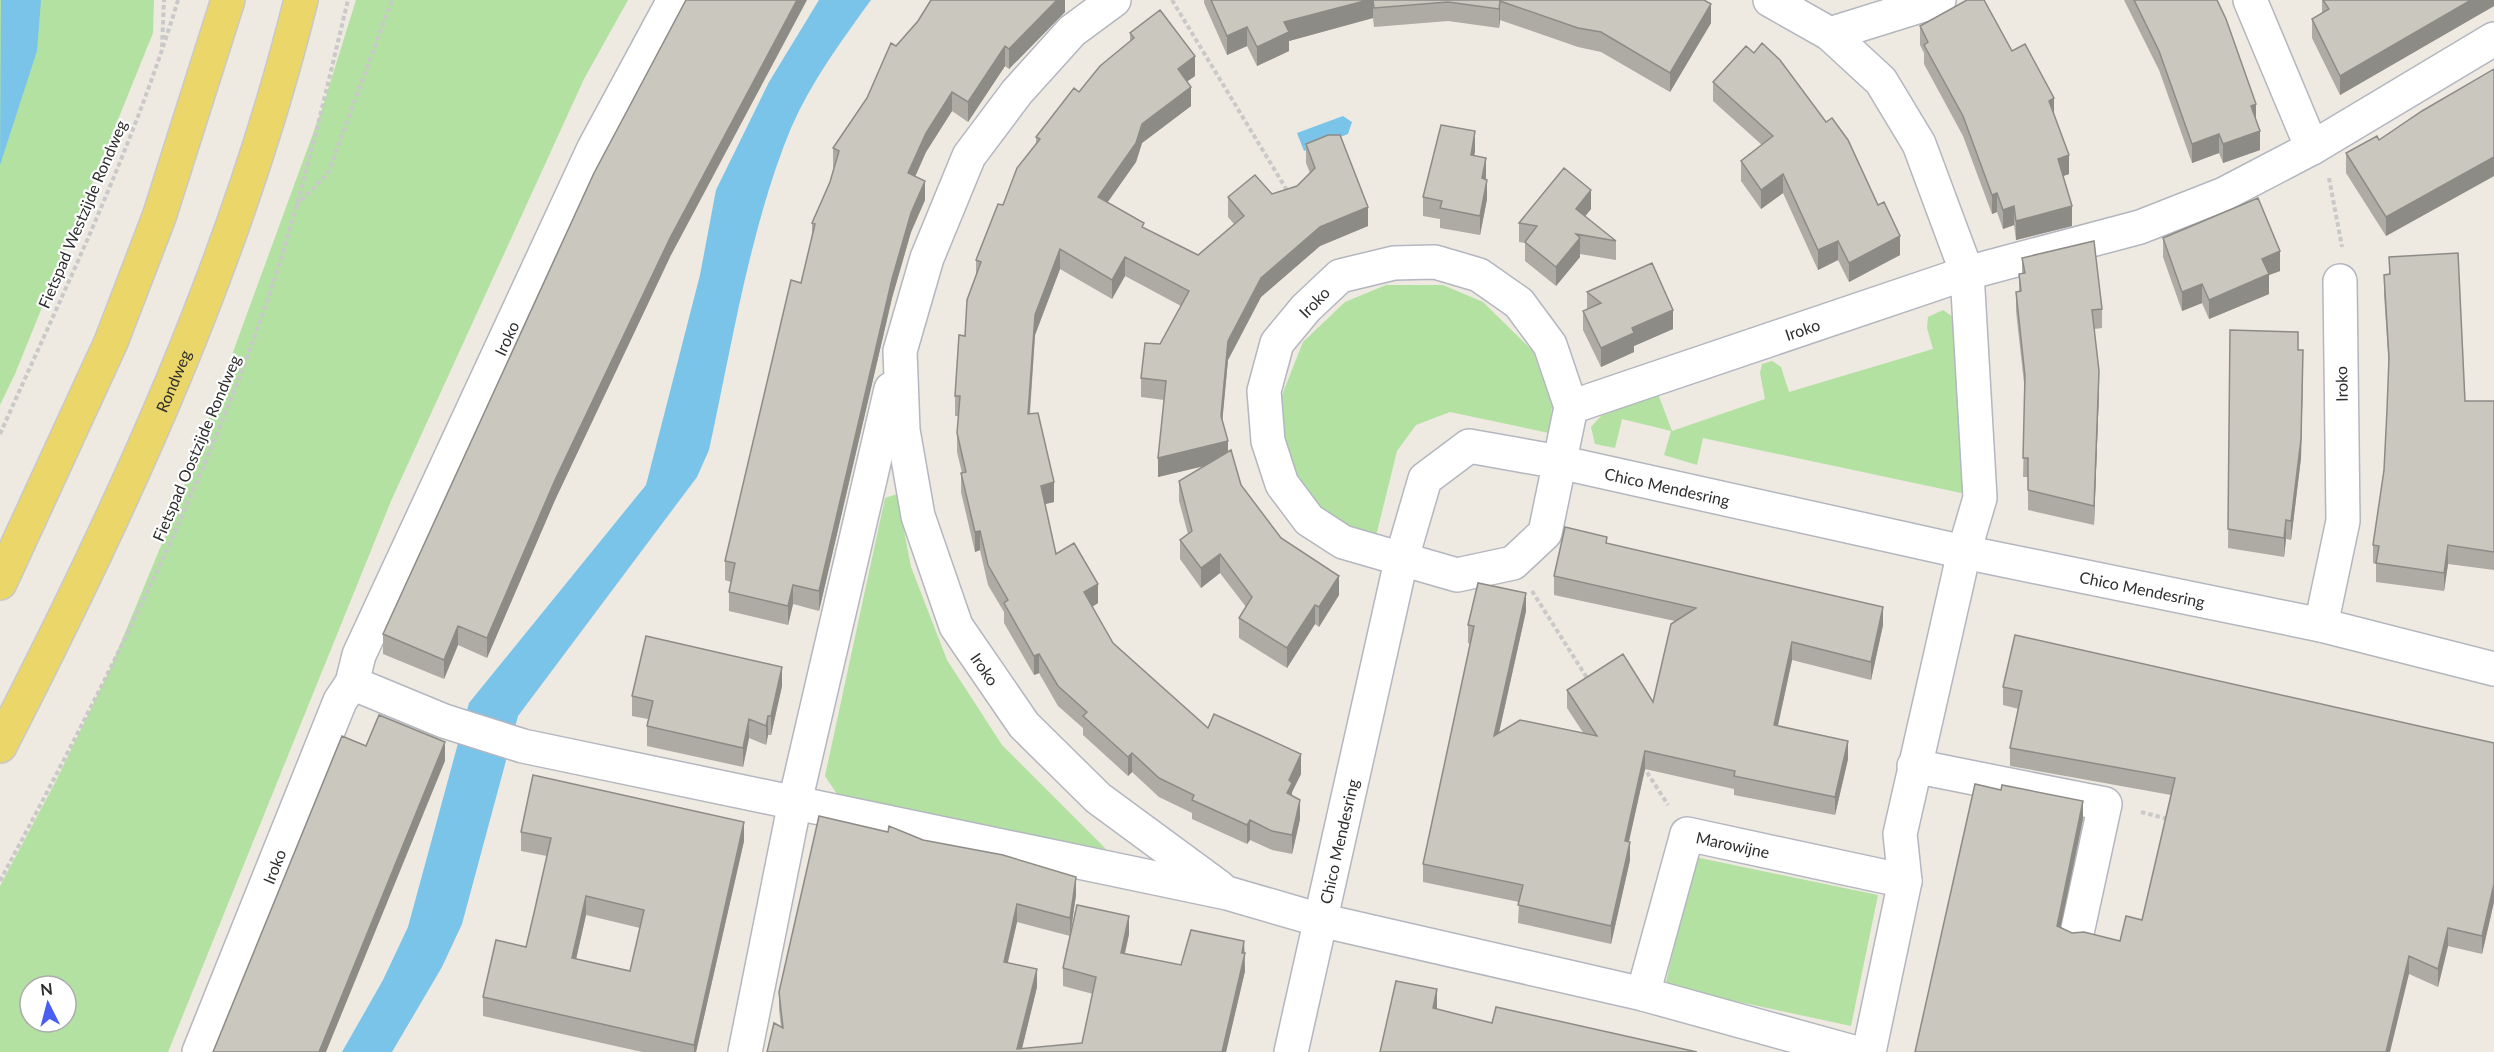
<svg xmlns="http://www.w3.org/2000/svg" width="2494" height="1052" font-family="Lato,sans-serif">
  <style>
    .green { fill: #b2e1a1; fill-rule: evenodd }
    .water { fill: #7ac4ea }
    .lines { fill: none; stroke-linecap: round; stroke-linejoin: round }
    .street-casing { stroke: #b4b6c0; stroke-width: 36 }
    .secondary-casing { stroke: #b4b6c0; stroke-width: 36 }
    .primary-casing { stroke: #c9c9c9; stroke-width: 36 }
    .path { stroke: #c9c9c9; stroke-width: 4; stroke-dasharray: 4.5 3; stroke-linecap: butt }
    .street { stroke: #fff; stroke-width: 33 }
    .secondary { stroke: #fff; stroke-width: 33 }
    .primary { stroke: #ebd669; stroke-width: 33 }
    .wall { fill: #aeaba4; fill-rule: evenodd }
    .shaded-wall { fill: #8d8b86 }
    .building { fill: #cac7bf; stroke: #8d8b86; stroke-width: 1.5; fill-rule: evenodd }
    .labels { text-anchor: middle; dominant-baseline: central; stroke-width: 4.5; stroke-linejoin: round; paint-order: stroke }
    .street-label { font-size: 16px; fill: #2e2e2e; stroke: #fff }
  </style>
  <rect width="100%" height="100%" fill="#eee9e1"/>
  <path class="green" d="M0,0H154L153,33L15,374L0,405Z
    M356,0H628L584,79L391,501L168,1052H0V886L55,783L110,669L170,524L322,109ZM30,986H66V1022H30Z
    M1386,285H1443L1483,302L1533,351L1552,406L1549,433L1450,412L1416,425L1397,451L1374,544L1316,506L1284,455L1282,395L1303,342L1345,302Z
    M1943,310L1956,319L1966,494L1703,438L1697,465L1664,455L1671,431L1622,419L1615,448L1595,444L1591,427L1601,416L1658,394L1672,431L1765,399L1760,373L1762,364L1772,361L1781,367L1789,392L1933,349L1927,328L1928,317Z
    M897,494L911,567L947,660L1002,745L1106,849L1097,854L841,800L825,776L885,498Z
    M1695,857L1878,895L1851,1026L1665,986Z"/>
  <path class="water" d="M1,0H41L37,51L0,165Z
    M819,0H871C842,40 811,82 791,128C750,227 732,345 709,450L697,477L518,716L462,924L442,967L392,1052H342L383,980L408,927L469,703L646,485L700,275L716,190L769,82Z
    M1343,116L1352,122L1348,134L1304,151L1297,133Z"/>
  <g class="lines">
    <defs>
      <g id="street">
        <path id="s1" d="M1114,0L1072,31L1017,92L969,156L927,258L900,351L903,430L918,516L956,626L1024,725L1098,798L1219,887"/>
        <path d="M1770,0L1830,34L1881,81L1919,144L1967,273L1980,498L1964,552L1900,834L1905,881L1869,1052"/>
        <path d="M2250,0L2312,148"/>
        <path d="M1830,34L1939,0"/>
        <path d="M1435,262L1479,275L1519,303L1550,345L1571,407L1545,533L1513,563L1457,575L1343,542L1309,520L1282,484L1268,441L1264,391L1277,343L1306,308L1340,276L1394,263Z"/>
        <path id="s2" d="M1571,407L1967,273L2140,227L2224,194L2312,148L2494,39"/>
        <path d="M2321,625L2343,521L2340,281"/>
        <path d="M352,683L444,721L523,746L1227,893L1320,920L1643,994L1853,1052"/>
        <path d="M1914,766L2105,804L2077,933"/>
        <path id="s3" d="M1643,994L1687,834L1905,881"/>
        <path id="s4" d="M199,1052L340,701L352,683L359,655L594,148L674,0"/>
        <path d="M745,1052L795,802L891,389"/>
      </g>
      <g id="secondary">
        <path id="s5" d="M1291,1052L1401,561L1425,479L1469,446L1559,462L1964,552L2321,625L2494,669"/>
      </g>
      <g id="primary">
        <path d="M0,583L111,342L159,217L228,0"/>
        <path id="s6" d="M0,746C123,507 236,262 301,0"/>
      </g>
    </defs>
    <use href="#street" class="street-casing"/>
    <use href="#secondary" class="secondary-casing"/>
    <use href="#primary" class="primary-casing"/>
    <path class="path" d="M1172,0L1288,192
      M162,47L164,0
      M2329,178L2342,247
      M296,206L328,173L392,0
      M0,434C63,293 133,149 178,0
      M1532,591L1589,681
      M1643,766L1668,805
      M2141,812L2168,819
      M0,881C101,692 200,499 269,295C302,199 324,99 348,0"/>
    <use href="#street" class="street"/>
    <use href="#secondary" class="secondary"/>
    <use href="#primary" class="primary"/>
  </g>
  <path class="wall" d="M1065,0V12L1009,69L1005,66L968,122L952,111L926,152L915,176L925,200L911,232L892,298L819,611L793,604L788,625L729,611V592L731,582L725,580V561L801,283L812,238V223L830,182L834,168L833,167V148L867,98L896,46L918,21Z
    M1204,0H1704L1711,23L1670,92L1601,52L1578,47L1500,20L1499,28L1448,21L1374,27L1373,18L1289,41V51L1257,66L1247,46L1227,55L1204,3Z
    M2124,0H2217L2256,120L2260,150L2223,163L2219,153L2192,163L2159,70Z
    M2322,0H2494V6L2340,95L2312,38V19L2322,13Z
    M1920,26L2012,51L2054,114L2069,174L2063,176L2072,226L2016,240L2014,225L2003,229L1997,212L1992,214L1963,136L1924,64V53L1920,45Z
    M1130,33L1195,76L1187,81L1191,106L1142,143L1136,162L1107,202L1144,228L1198,255L1234,224L1228,217V197L1272,194L1297,186L1310,173L1306,163V144L1368,226L1320,246L1261,297L1228,360L1222,421L1228,452L1241,485L1281,538L1339,595L1319,627L1315,624L1287,668L1239,638V618L1246,607L1220,573L1201,588L1180,559V540L1188,534L1179,501V481L1205,466L1158,477L1164,400L1141,397V378L1181,306L1125,276L1112,299L1060,269L1035,335L1030,414L1054,502L1045,504L1056,554L1098,603L1092,607L1113,643L1208,728L1301,774L1292,792V796L1300,819L1292,854L1272,850L1250,840L1247,844L1192,819V813L1159,797L1132,772L1128,776L1083,735V728L1058,706L1039,673L1034,675L1004,623V612L988,585L980,550L975,552L961,492V473H962L957,452V433L959,416H955V396L965,336L976,275V260L1003,205L1036,144V137L1079,92L1130,41Z
    M2494,69V176L2386,236L2346,173V153L2379,140Z
    M1713,82L1826,122L1900,255L1849,282L1838,260L1818,270L1783,193L1761,209L1741,181V161L1762,145L1713,101Z
    M1475,151L1474,156L1486,177L1487,199L1480,235L1440,228V219L1423,216V197Z
    M1591,209L1585,216L1616,241V260L1580,254V257L1556,286L1525,261V243L1519,242V223Z
    M2163,238L2280,271L2269,275V294L2209,319L2202,303L2182,311L2163,257Z
    M670,257L555,500L487,658L458,645L444,679L383,654V634Z
    M2389,257L2465,401H2494V570L2448,564L2444,591L2376,582V564L2373,563V545L2384,470L2389,369L2384,294V275H2389Z
    M2022,258L2102,309V328L2094,329L2099,391L2094,525L2028,510V477H2023L2025,392L2016,311V292H2019V274L2022,273Z
    M1587,292L1673,329L1634,346V352L1601,367L1583,330V311L1587,309Z
    M2230,330L2298,350L2303,369L2301,458L2291,540L2286,539L2284,557L2228,548Z
    M1607,543L1883,625L1871,680L1792,660L1778,726L1848,759L1835,815L1734,795V789L1645,769L1629,841L1630,860L1611,944L1518,923L1519,902L1423,882V864L1470,644L1468,643V625L1526,611L1499,733L1584,734L1567,708V690L1653,702L1675,621L1554,595V576Z
    M782,686L771,735H768L766,745L749,738L743,767L647,746V726L648,719L632,716V696Z
    M2003,687L2494,743V902L2482,954L2448,946L2438,987L2409,974L1915,1052L2083,819L2061,927L2072,933L2120,941L2142,920L2171,795L2010,766V748L2019,709L2003,705Z
    M521,832L744,841L696,1052H642L483,1016V997L526,947L547,856L521,851ZM586,915L640,928L630,971L576,959Z
    M923,840L1076,895L1070,936L1017,922L1007,963L1037,987L1022,1049L1082,1043L1093,994L1063,986V968L1129,934L1125,953L1181,965L1244,941L1245,971L1226,1052H767L781,1027L779,1009V992Z"/>
  <path class="shaded-wall" d="M797,0H807L670,257L555,500L487,658V638L555,480L670,238Z
    M1057,0H1065V12L1009,69V49Z
    M1368,0H1373V18L1289,41V51L1257,66V47L1284,22Z
    M2471,0H2494V6L2340,95V76Z
    M1500,1V20L1499,28V9Z
    M1711,4V23L1670,92V73Z
    M1247,27V46L1227,55V36Z
    M1005,46V66L968,122V102Z
    M1195,56V76L1178,88V69Z
    M1191,87V106L1142,143L1136,162L1098,216V197L1142,124Z
    M952,92V111L926,152L908,193V173L926,133Z
    M2054,98V118L2049,101Z
    M2256,104V123L2251,106Z
    M1475,131V151L1471,174V155Z
    M2260,131V150L2223,163V144Z
    M2219,134V153L2192,163V144Z
    M2069,155V174L2058,178V159Z
    M2494,156V176L2386,236V217Z
    M1486,158V177L1482,198V178Z
    M1783,174V193L1761,209V190Z
    M1487,180V199L1480,235V216Z
    M925,181V200L911,232L892,298L819,611V591L892,279L911,213Z
    M1591,190V209L1576,228V209Z
    M1997,193V212L1992,214V195Z
    M2014,206V225L2003,229V210Z
    M2072,206V226L2016,240V221Z
    M1368,207V226L1320,246L1261,297L1228,360L1221,435V416L1228,341L1261,278L1320,227Z
    M1900,236V255L1849,282V263Z
    M1580,238V257L1556,286V267Z
    M1838,241V260L1818,270V250Z
    M1060,249V269L1035,335L1028,434V414L1035,315Z
    M2280,251V271L2269,275V294L2209,319V300L2262,259Z
    M1125,257V276L1112,299V280Z
    M2202,284V303L2182,311V292Z
    M1673,310V329L1634,346V352L1601,367V348L1632,328Z
    M2303,369L2301,458L2291,540V521Z
    M2099,371V391L2094,525V506Z
    M1228,441V460L1158,477V458Z
    M1054,482V502L1041,505V486Z
    M2286,520V539L2284,557V538Z
    M980,531V550L975,552V532Z
    M2448,545V564L2444,591V573Z
    M1220,554V573L1201,588V568Z
    M1339,576V595L1319,627V607Z
    M1098,584V603L1084,612V592Z
    M793,585V604L788,625V606Z
    M1526,593V611L1494,755V736Z
    M1315,605V624L1287,668V648Z
    M1883,607V625L1871,680V662Z
    M458,626V645L444,679V660Z
    M1792,642V660L1774,743V725Z
    M1039,654V673L1034,675V656Z
    M782,667V686L771,735V716Z
    M768,716V735L766,745V726Z
    M749,719V738L743,767V748Z
    M1848,741V759L1835,815V797Z
    M445,742V761L326,1052H319Z
    M1645,751V769L1625,859V841Z
    M1132,753V772L1128,776V757Z
    M1301,754V774L1292,792V802L1287,793L1289,780Z
    M1300,800V819L1292,854V835Z
    M2083,801V819L2057,944V926Z
    M1250,820V840L1247,844V825Z
    M744,822V841L696,1052H694V1045Z
    M1630,842V860L1611,944V926Z
    M1076,877V895L1070,936V918Z
    M2494,884V902L2482,954V936Z
    M586,896V915L572,977V958Z
    M1017,904V922L1004,980V962Z
    M1129,916V934L1121,970V953Z
    M2448,928V946L2438,987V969Z
    M1244,941L1245,971L1226,1052H1222Z
    M2409,956V974L2390,1052H2386Z
    M1037,969V987L1021,1052L1017,1049Z
    M1437,989V1008L1433,1026V1008Z"/>
  <path class="building" d="M686,0H797L670,238L555,480L487,638L458,626L444,660L383,634L594,173Z
    M931,0H1057L1009,49L1005,46L968,102L952,92L926,133L908,173L925,181L911,213L892,279L819,591L793,585L788,606L729,592L735,563L725,561L791,280L801,283L815,224L812,223L830,182L839,151L833,148L867,98L891,43L896,46L918,21Z
    M1211,0H1368L1284,22L1289,32L1257,47L1247,27L1227,36Z
    M1373,0H1704L1711,4L1670,73L1601,32L1578,28L1500,1L1499,9L1448,2L1374,8Z
    M1967,0H1984L2012,51L2025,44L2054,98L2049,101L2069,155L2058,159L2072,206L2016,221L2014,206L2003,210L1997,193L1992,195L1963,116L1924,45L1928,42L1920,26Z
    M2134,0H2217L2226,19L2256,104L2251,106L2260,131L2223,144L2219,134L2192,144L2159,51Z
    M2323,0H2471L2340,76L2312,19L2329,9Z
    M1160,10L1195,56L1178,69L1191,87L1142,124L1136,143L1098,197L1144,223L1142,227L1198,255L1244,216L1228,197L1255,175L1272,194L1297,186L1315,168L1306,144L1328,135H1340L1368,207L1320,227L1261,278L1228,341L1221,416L1228,441L1158,458L1166,381L1141,378L1145,343L1160,344L1189,291L1125,257L1112,280L1060,249L1035,315L1028,414L1038,413L1054,482L1041,486L1056,554L1074,543L1098,584L1084,592L1113,643L1208,728L1214,714L1301,754L1289,780L1292,783L1287,793L1300,800L1292,835L1272,831L1250,820L1247,825L1192,800L1194,795L1159,778L1132,753L1128,757L1083,716L1087,712L1058,686L1039,654L1034,656L1004,603L1008,600L988,565L980,531L975,532L961,473L966,472L957,433L960,396H955L959,335L965,336L967,300L981,262L976,260L998,204L1003,205L1017,168L1040,139L1036,137L1074,88L1079,92L1100,66L1134,38L1130,33Z
    M1762,43L1780,60L1826,122L1832,118L1848,140L1878,205L1884,202L1900,236L1849,263L1838,241L1818,250L1783,174L1761,190L1741,161L1773,136L1713,82L1746,46L1754,53Z
    M2494,69V157L2386,217L2346,153L2377,136L2379,140L2422,111Z
    M1441,125L1475,131L1471,155L1486,158L1482,178L1487,180L1480,216L1440,208L1442,201L1423,197Z
    M1564,168L1591,190L1576,209L1616,241L1576,234L1580,238L1556,267L1525,242L1537,226L1519,223Z
    M2258,198L2280,251L2262,259L2269,274L2209,300L2202,284L2182,292L2163,238Z
    M2094,241L2102,309L2092,310L2099,371L2094,506L2028,490V458H2023L2025,376L2016,292L2021,291L2019,274L2025,273L2022,258Z
    M2458,253L2465,401H2494V552L2448,545L2444,573L2376,563L2379,546L2373,545L2384,470L2387,410L2389,358L2384,275L2390,274L2389,257Z
    M1652,263L1673,310L1632,328L1634,333L1601,348L1583,311L1601,303L1587,292Z
    M2230,330L2298,332V350H2303L2301,439L2291,521L2286,520L2284,538L2228,529Z
    M1231,450L1241,485L1281,538L1339,576L1319,607L1315,605L1287,648L1239,618L1252,597L1220,554L1201,568L1180,540L1192,531L1179,481Z
    M1565,527L1607,537L1606,543L1883,607L1871,662L1792,642L1774,725L1848,741L1835,797L1734,776L1735,771L1645,751L1625,841L1630,842L1611,926L1518,905L1523,885L1423,864L1474,626L1468,625L1478,583L1526,593L1494,736L1520,720L1597,736L1567,690L1623,654L1653,702L1671,624L1696,608L1554,576Z
    M2015,635L2494,743V884L2482,936L2448,928L2438,969L2409,956L2386,1052H1915L1975,784L2001,790L2002,785L2083,801L2057,926L2072,933L2084,932L2120,941L2126,916L2142,920L2175,778L2010,748L2022,691L2003,687Z
    M646,636L782,667L771,716H768L766,726L749,719L743,748L647,726L653,701L632,696Z
    M379,715L445,742L319,1052H213L342,736L366,746Z
    M533,775L744,822L694,1045L483,997L496,940L526,947L534,913L551,838L521,832ZM586,896L644,910L630,971L572,958Z
    M819,816L888,832L889,826L923,840L1003,855L1076,877L1070,918L1017,904L1004,962L1037,969L1017,1049L1082,1043L1096,977L1063,968L1077,905L1129,916L1121,953L1181,965L1191,930L1244,941L1242,953H1245L1222,1052H767L774,1023L783,1028L779,992Z
    M1396,981L1437,989L1433,1008L1492,1023L1496,1007L1697,1052H1380Z"/>
  <g class="labels">
    <g class="street-label">
      <text transform="translate(82 214) rotate(-67)">Fietspad Westzijde Rondweg</text>
      <text transform="translate(1314 302) rotate(-46)">Iroko</text>
      <text stroke="none"><textPath href="#s2" startOffset="244">Iroko</textPath></text>
      <text stroke="none"><textPath href="#s4" startOffset="778">Iroko</textPath></text>
      <text stroke="none"><textPath href="#s6" startOffset="404">Rondweg</textPath></text>
      <text transform="translate(2341 384) rotate(-91)">Iroko</text>
      <text transform="translate(196 448) rotate(-67)">Fietspad Oostzijde Rondweg</text>
      <text stroke="none"><textPath href="#s5" startOffset="846">Chico Mendesring</textPath></text>
      <text stroke="none"><textPath href="#s5" startOffset="1332">Chico Mendesring</textPath></text>
      <text stroke="none"><textPath href="#s1" startOffset="756">Iroko</textPath></text>
      <text stroke="none"><textPath href="#s5" startOffset="216">Chico Mendesring</textPath></text>
      <text stroke="none"><textPath href="#s3" startOffset="213">Marowijne</textPath></text>
      <text stroke="none"><textPath href="#s4" startOffset="200">Iroko</textPath></text>
    </g>
  </g>
  <g transform="translate(48 1004) rotate(354)"><circle r="28" fill="#ffffff" stroke="#ababab" stroke-width="1.5"/>
  <path d="M0-4.5L10 22L0 15L-10 22Z" fill="#4a5ef2"/>
  <text y="-9" font-size="16" font-weight="bold" text-anchor="middle" fill="#2e2e2e">N</text>
  </g>
</svg>
